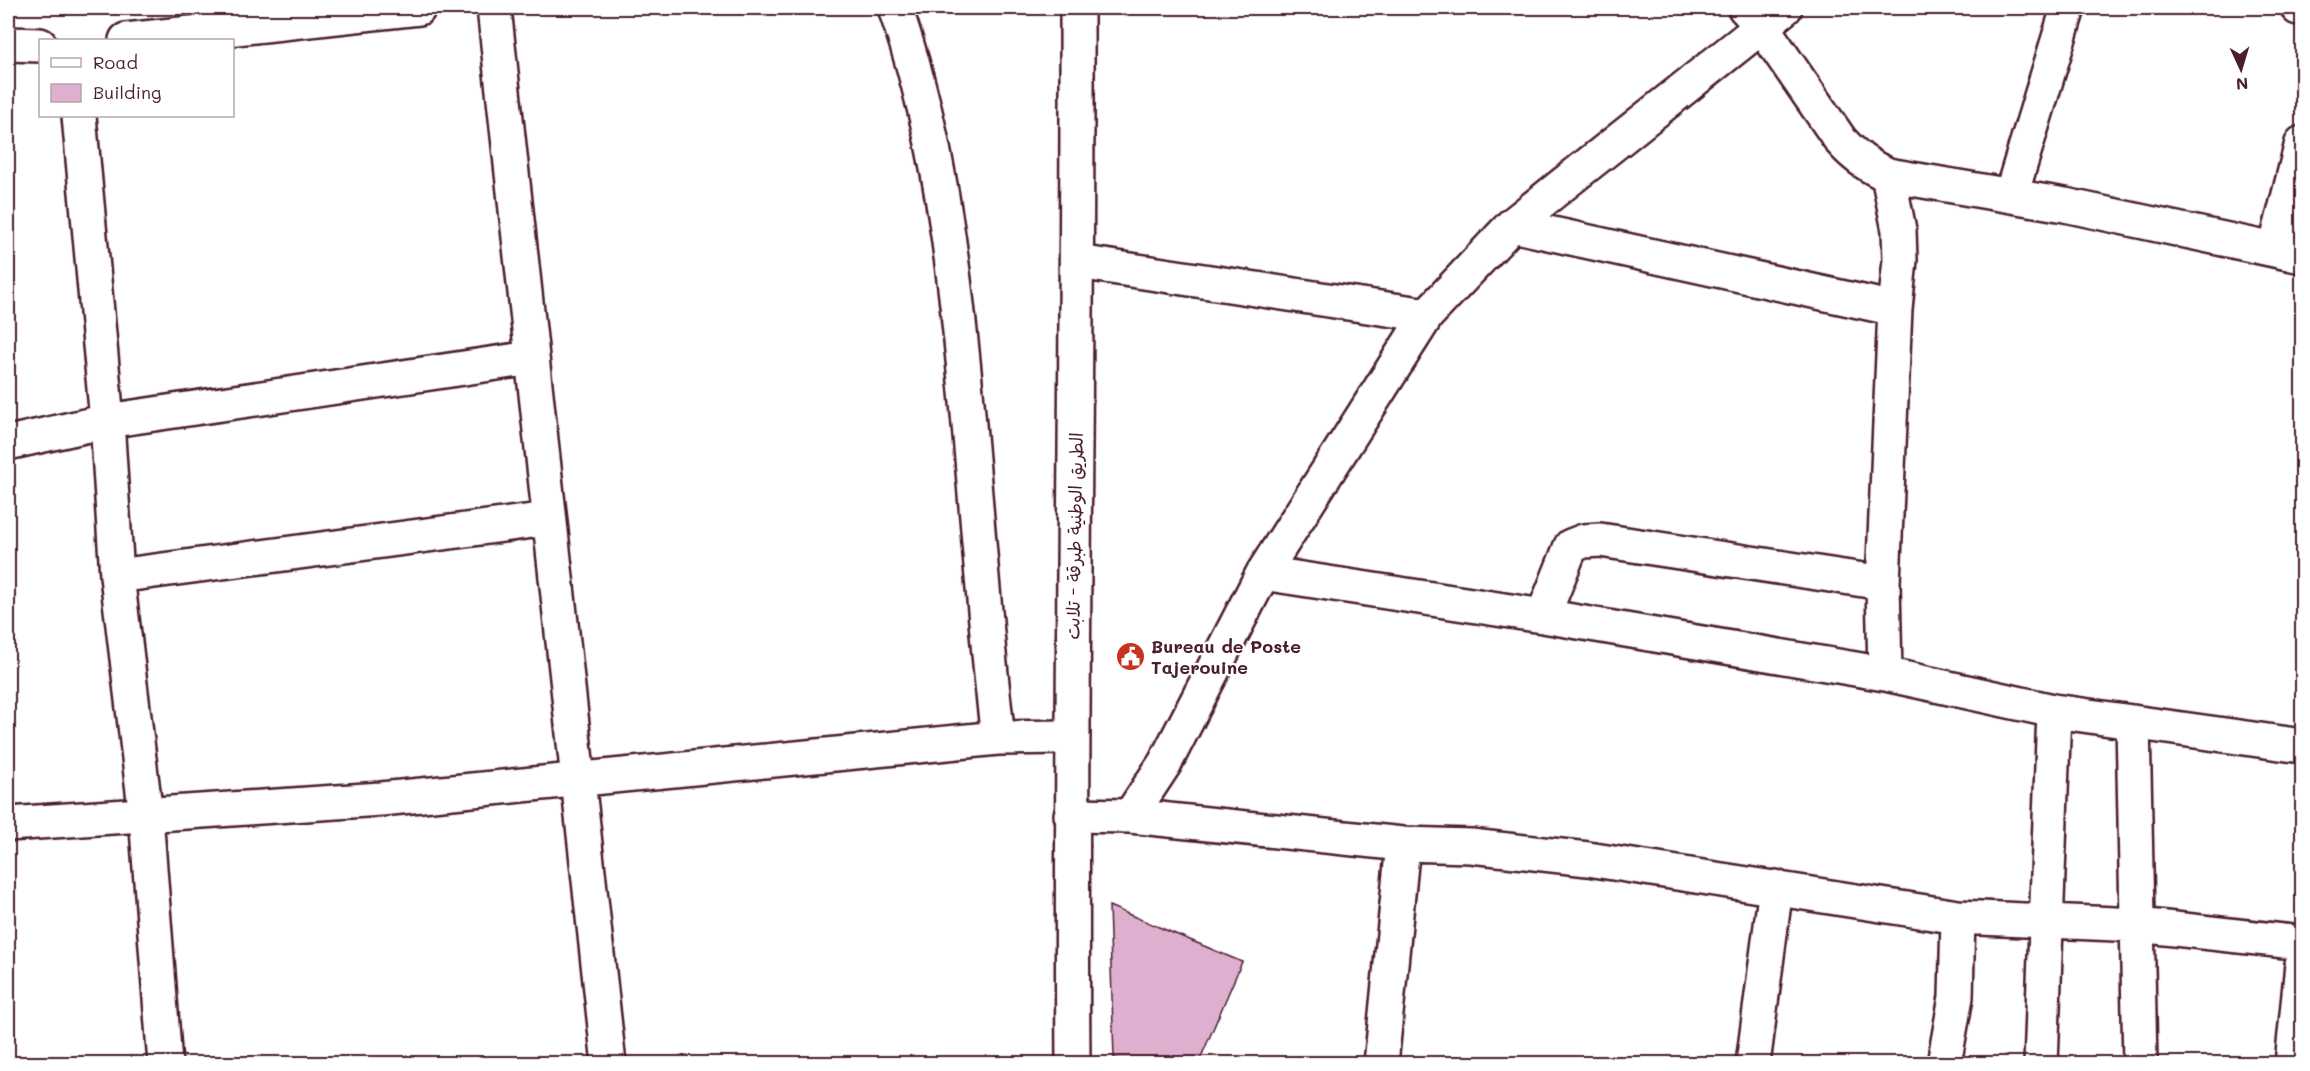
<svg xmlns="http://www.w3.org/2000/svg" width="2310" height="1071" font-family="Mali,'Playpen Sans Arabic',sans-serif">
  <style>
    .building { fill: #dfafd0; stroke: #4a1f2b; stroke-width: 1.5 }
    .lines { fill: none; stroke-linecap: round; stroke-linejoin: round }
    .minor-casing { stroke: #4a1f2b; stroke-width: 38 }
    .major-casing { stroke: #4a1f2b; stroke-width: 38 }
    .minor { stroke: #fff; stroke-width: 33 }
    .major { stroke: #fff; stroke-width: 33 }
    .labels { text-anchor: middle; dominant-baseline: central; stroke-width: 4.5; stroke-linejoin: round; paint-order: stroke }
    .street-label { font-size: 18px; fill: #4a1f2b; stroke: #fff }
    .poi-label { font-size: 18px; font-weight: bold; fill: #4a1f2b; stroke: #fff; text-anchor: start }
  </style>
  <rect width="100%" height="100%" fill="#fff"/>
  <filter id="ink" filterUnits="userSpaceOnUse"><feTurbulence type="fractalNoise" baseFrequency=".0167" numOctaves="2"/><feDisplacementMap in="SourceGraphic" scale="12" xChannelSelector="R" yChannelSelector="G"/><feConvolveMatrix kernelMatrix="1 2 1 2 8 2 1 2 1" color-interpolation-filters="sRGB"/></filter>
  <g filter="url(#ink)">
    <path class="building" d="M1109,906L1242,962L1198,1064H1136L1114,1058Z"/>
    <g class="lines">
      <defs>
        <path id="minor" d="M494,8L609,1064
          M895,8C933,117 949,226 961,341C975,473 982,606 998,738
          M1745,8L1761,25L1841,141C1855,157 1869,167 1888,175L2065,205L2302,256
          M2298,8H2302
          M126,40L419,8
          M8,44L40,45
          M79,116L107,421L117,576L146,816L165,1064
          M2011,195L2068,8
          M1512,225L1895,309
          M2275,250L2302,143
          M1078,262L1427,315
          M8,443L107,421L531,358
          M1263,573L1543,616L1885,674L2054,711L2302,746
          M117,576L548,519
          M1543,616L1571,546L1584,541L1600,540L1883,583
          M1885,674L1883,583L1895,309L1900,260L1899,230L1888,175
          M2133,722L2140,1064
          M1071,815L1130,816L1403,844L1471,846L1588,859L1958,917L2138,925L2302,943
          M1130,816L1165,763L1263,573L1427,315L1512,225L1785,8
          M8,824L381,799L998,738L1071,737
          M1381,1064L1403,844
          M1753,1064L1776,887
          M1944,1064L1956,997L1958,917
          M2041,1064L2054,711
          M2292,1064L2302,964"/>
        <path id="major" d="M1073,1064C1070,711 1078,360 1077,8"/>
      </defs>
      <use href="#minor" class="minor-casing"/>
      <use href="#major" class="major-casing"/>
      <use href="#minor" class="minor"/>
      <use href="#major" class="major"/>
    </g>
  </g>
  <defs>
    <symbol id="civic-disc" viewBox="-11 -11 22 22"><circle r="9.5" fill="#c8321e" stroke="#fff"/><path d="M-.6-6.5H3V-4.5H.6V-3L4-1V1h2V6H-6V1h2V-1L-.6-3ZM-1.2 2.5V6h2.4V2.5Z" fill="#fff"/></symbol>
  </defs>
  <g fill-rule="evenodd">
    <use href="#civic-disc" x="1114" y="640" width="33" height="33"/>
  </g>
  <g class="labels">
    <g class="street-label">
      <text transform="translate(1074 536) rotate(-89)">الطريق الوطنية طبرقة - تلابت</text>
    </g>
    <g class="poi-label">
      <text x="1151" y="646">Bureau de Poste<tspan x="1151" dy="21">Tajerouine</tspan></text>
    </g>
  </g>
  <rect width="2310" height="1071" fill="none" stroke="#fff" stroke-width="30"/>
  <rect x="15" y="15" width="2280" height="1041" fill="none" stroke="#4a1f2b" stroke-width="2" filter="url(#ink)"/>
  <rect x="39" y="39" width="195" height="78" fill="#ffffff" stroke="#b7a5aa" stroke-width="1.5"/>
  <rect x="51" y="58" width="30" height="9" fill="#ffffff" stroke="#b7a5aa" stroke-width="1.5"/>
  <text x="93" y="69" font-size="18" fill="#4a1f2b">Road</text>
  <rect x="51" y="84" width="30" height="18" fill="#dfafd0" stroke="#b7a5aa" stroke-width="1.5"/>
  <text x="93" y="99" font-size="18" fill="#4a1f2b">Building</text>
  <g transform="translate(2241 69) rotate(176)" stroke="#ffffff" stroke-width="4.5" paint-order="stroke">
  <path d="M0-4.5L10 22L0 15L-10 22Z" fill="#4a1f2b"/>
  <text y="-9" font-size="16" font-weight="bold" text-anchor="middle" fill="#4a1f2b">N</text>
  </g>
</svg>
